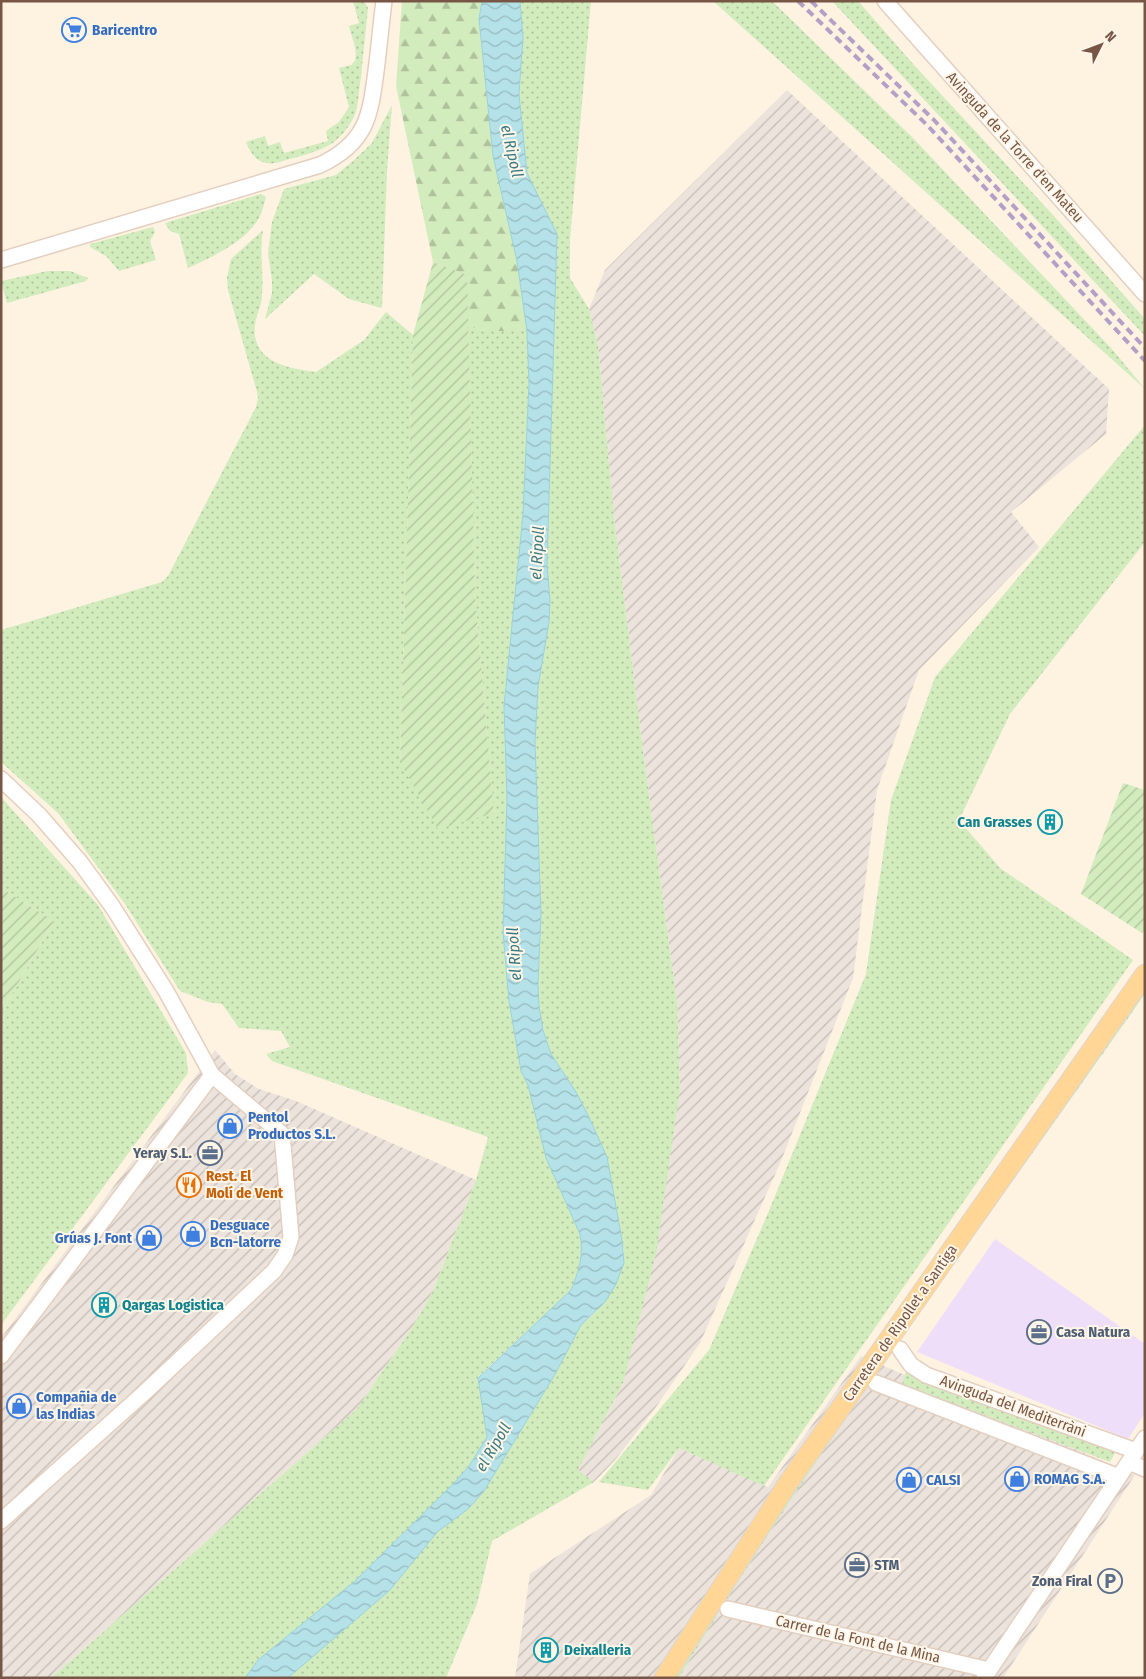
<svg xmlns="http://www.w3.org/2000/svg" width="1146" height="1679" font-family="'Fira Sans Condensed',sans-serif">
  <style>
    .industrial { fill: url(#industrial-furrows) }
    .education { fill: #efdefa }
    .grass { fill: url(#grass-dots) }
    .forest { fill: url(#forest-firs) }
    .garden { fill: url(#garden-furrows) }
    .water { fill: url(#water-waves); stroke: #9ad2db }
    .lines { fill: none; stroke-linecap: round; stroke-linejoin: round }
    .minor-casing { stroke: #e4cfbf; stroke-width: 18 }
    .major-casing { stroke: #ded6d3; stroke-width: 21 }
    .minor { stroke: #fff; stroke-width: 15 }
    .major { stroke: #ffd696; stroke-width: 19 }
    .rail { stroke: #b49fc7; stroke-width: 4; stroke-dasharray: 8 5; stroke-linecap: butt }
    .labels { text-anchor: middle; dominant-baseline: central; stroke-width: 4; stroke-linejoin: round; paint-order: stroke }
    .shop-label { font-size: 15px; font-weight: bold; fill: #366cbe; stroke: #fff6e8; text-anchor: start }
    .street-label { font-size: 15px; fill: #775646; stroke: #fff6e8 }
    .culture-label { font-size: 15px; font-weight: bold; fill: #0d838f; stroke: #fff6e8; text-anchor: start }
    .service-label { font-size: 15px; font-weight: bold; fill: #4e5e75; stroke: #fff6e8; text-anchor: end }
    .food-label { font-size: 15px; font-weight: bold; fill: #c56008; stroke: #fff6e8; text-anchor: start }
    .water-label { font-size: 16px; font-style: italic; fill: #3b7b84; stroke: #fff6e8 }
  </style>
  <defs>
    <pattern id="industrial-furrows" width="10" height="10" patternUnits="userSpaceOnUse" patternTransform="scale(1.25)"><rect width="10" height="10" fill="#ece4dc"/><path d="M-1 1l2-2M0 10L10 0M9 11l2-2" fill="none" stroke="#c4bcb4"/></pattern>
    <pattern id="grass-dots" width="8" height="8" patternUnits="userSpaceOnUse" patternTransform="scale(1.25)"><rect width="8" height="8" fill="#d2ecbe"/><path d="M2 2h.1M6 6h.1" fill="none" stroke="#afc29c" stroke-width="1.8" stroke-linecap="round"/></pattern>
    <pattern id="forest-firs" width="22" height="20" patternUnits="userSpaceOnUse" patternTransform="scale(1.25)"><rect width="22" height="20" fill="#d2ecbe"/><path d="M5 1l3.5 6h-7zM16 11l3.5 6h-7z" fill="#afc29c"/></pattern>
    <pattern id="garden-furrows" width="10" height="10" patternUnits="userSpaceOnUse" patternTransform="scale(1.25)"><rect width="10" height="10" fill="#d2ecbe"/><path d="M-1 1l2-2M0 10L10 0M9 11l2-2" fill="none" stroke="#afc29c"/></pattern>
    <pattern id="water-waves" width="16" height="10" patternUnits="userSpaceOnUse" patternTransform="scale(1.25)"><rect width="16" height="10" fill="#b4e2e8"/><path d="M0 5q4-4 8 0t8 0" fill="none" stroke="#97babe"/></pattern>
  </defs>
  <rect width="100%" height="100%" fill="#fef2e1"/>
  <path class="industrial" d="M787,90L1109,389L1106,434L1011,512L1039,547L919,670L877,790L853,978L781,1161L700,1343L656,1407L616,1459L594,1482L578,1470L623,1383L680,1089L677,1003L642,743L614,517L598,346L589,309L605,270Z
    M215,1050L235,1074L259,1089L296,1101L476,1180L433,1291L412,1328L357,1409L51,1678H1V1338Z
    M861,1356L1135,1475L1003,1678H515L530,1574L651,1495L679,1448L768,1487Z"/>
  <path class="education" d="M995,1239L1145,1344V1413L1128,1439L917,1352Z"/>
  <path class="grass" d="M353,1H364L368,8C366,31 363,54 361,77C359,88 359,100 356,111C353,122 343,135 334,142C318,153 298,156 280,162C262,167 252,158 246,142L265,136L268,146L280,142L284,153L328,141L326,131L339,122L349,107L339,68C343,67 347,66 351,65C362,58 351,36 349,26L359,23Z
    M520,1H591L570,239V278L589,309L598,346L614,517L642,743L677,1003L680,1089L656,1254L623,1383L578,1470L594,1482L492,1541L477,1604L446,1678H288L390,1590L438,1531L447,1525L469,1508L484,1491L554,1376L581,1325L597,1311L624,1252L607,1157L587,1113L551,1054L540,1018L538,996L541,914L535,742L538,687L549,622L550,600L547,565L557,234L527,173L519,94L523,38Z
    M713,1H772L913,138L1112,349L1145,389Z
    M832,1H858L913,64L1053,215L1145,319V336Z
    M392,105L387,170L382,308L349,299L314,274L265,319L272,293V280L268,253L272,222L284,189L336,175L353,161L372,143Z
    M261,194L266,197C264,203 263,210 260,216C248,241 212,257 188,268L179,234L170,231L165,223Z
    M153,227L155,232L150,241L156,260L119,271L106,256L90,247V244Z
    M263,230C259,253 264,273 262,295C262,305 256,315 255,325C251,362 287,368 316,372L364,340L386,312L413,335L400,762L494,813L475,594L468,326L485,331H527L529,384L523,514L504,706L507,798L503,932L509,1001L521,1071L528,1085L546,1158L580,1234C584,1255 579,1271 571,1290L478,1377L487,1437L469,1466L455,1482L355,1581L258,1660L245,1678H51L357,1409L412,1328L433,1291L476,1180L488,1137L272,1061L266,1054L290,1047L281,1031L239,1028L222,1004L208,1002L180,991L125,904L58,813L1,762V630L162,582L168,576L256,407L258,398L257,392L228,290L227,278L231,259Z
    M48,271H70L88,278L86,281L7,303L1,281Z
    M1145,425V542L1010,714L959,820L1000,868L1133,960L764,1486L679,1448L648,1490L599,1482L709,1350L768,1213L866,974L891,800L935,677Z
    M1,797L98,905L186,1053L188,1073L1,1325V1013L54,921L1,888Z
    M1145,988V994C987,1220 820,1441 679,1678H675L815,1458Z
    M906,1372L1116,1451L1110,1462L902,1384Z"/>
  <path class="forest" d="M402,1H482L479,19L493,156L517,261L527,331H485L468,326L466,275L433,262L396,86Z"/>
  <path class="garden" d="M433,262L467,275L475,594L494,813L438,829L400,762L413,335Z
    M1123,783L1145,790V929L1142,933L1081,894Z
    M1,888L54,921L1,1013Z"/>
  <path class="water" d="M482,1H520L523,38L519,94L527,173L557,234L547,565L550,600L549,622L538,687L535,742L541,914L538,985L539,1006L543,1030L551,1054L576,1092L587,1113L607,1157L622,1240L624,1263L616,1284L605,1302L581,1325L554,1376L484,1491L469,1508L447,1525L438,1531L390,1590L288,1678H245L258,1660L355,1581L455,1482L469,1466L487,1437L478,1378L571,1290C579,1271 584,1255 580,1234L546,1158L528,1085L521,1071L509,1001L503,932L507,798L504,706L523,514L529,384L527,331L517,261L493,156L479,19Z"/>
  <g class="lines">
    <defs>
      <path id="minor" d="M885,1L1145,294
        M1,260L320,165C366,143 370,118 376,71C379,48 381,24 384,1
        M1,779L39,815L80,862L112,906L166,991L212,1075L282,1134L291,1237L285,1255L274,1271L144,1393L1,1521
        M900,1349L911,1365L926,1375L1136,1451
        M1,1356L212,1075
        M876,1383L1119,1477
        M1129,1462L1145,1469
        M728,1609L989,1670
        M984,1678L1145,1438"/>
      <path id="major" d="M664,1678L788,1483L1145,974"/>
    </defs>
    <use href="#minor" class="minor-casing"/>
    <use href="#major" class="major-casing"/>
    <use href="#minor" class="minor"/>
    <use href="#major" class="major"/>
    <path class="rail" d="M798,1L927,125L1145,361
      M811,1L934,120L1145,348"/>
  </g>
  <defs>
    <symbol id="supermarket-ring" viewBox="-11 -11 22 22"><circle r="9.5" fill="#fff6e8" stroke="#3f7fe0" stroke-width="1.5"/><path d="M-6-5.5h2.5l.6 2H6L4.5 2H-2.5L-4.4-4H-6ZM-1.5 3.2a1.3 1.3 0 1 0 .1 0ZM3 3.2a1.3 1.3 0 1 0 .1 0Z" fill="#3f7fe0"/></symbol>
    <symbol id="building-ring" viewBox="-11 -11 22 22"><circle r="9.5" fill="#fff6e8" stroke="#0f9aa8" stroke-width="1.5"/><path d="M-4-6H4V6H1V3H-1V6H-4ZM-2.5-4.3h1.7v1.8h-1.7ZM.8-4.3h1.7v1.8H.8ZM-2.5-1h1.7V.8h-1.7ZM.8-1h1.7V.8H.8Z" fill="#0f9aa8"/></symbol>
    <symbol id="shop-ring" viewBox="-11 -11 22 22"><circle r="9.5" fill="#fff6e8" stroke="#3f7fe0" stroke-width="1.5"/><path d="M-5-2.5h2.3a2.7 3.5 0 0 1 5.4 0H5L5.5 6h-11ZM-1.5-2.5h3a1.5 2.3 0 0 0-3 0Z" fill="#3f7fe0"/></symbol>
    <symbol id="office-ring" viewBox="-11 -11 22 22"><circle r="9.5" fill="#fff6e8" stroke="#5c6f8a" stroke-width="1.5"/><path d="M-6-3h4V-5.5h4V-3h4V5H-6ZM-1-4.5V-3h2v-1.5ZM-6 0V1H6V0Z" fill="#5c6f8a"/></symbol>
    <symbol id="restaurant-ring" viewBox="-11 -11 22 22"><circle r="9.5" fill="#fff6e8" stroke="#e8710a" stroke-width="1.5"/><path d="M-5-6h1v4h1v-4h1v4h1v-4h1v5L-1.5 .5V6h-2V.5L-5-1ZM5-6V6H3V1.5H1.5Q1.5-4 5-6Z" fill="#e8710a"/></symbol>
    <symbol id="parking-ring" viewBox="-11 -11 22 22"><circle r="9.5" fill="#fff6e8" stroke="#5c6f8a" stroke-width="1.5"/><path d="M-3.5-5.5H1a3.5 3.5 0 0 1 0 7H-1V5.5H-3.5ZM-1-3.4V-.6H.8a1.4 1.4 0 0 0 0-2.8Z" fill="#5c6f8a"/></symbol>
  </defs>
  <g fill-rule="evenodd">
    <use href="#supermarket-ring" x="60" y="16" width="28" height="28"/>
    <use href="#building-ring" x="1036" y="808" width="28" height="28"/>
    <use href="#shop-ring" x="216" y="1112" width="28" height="28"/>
    <use href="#office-ring" x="196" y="1139" width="28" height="28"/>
    <use href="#restaurant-ring" x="175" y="1171" width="28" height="28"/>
    <use href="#shop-ring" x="179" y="1220" width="28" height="28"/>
    <use href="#shop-ring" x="135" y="1224" width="28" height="28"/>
    <use href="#building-ring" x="90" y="1291" width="28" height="28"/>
    <use href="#office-ring" x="1025" y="1318" width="28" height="28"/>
    <use href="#shop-ring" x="5" y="1392" width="28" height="28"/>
    <use href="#shop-ring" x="1003" y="1465" width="28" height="28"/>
    <use href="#shop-ring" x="895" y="1466" width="28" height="28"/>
    <use href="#office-ring" x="843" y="1551" width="28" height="28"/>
    <use href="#parking-ring" x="1096" y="1567" width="28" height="28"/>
    <use href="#building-ring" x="532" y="1636" width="28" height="28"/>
  </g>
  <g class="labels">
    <g class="shop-label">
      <text x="92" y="30">Baricentro</text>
      <text x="248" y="1117">Pentol<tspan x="248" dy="17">Productos S.L.</tspan></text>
      <text x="210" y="1225">Desguace<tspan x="210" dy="17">Bcn-latorre</tspan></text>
      <text x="132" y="1238" text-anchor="end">Grúas J. Font</text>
      <text x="36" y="1397">Compañia de<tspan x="36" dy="17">las Indias</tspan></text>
      <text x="1034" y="1479">ROMAG S.A.</text>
      <text x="926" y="1480">CALSI</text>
    </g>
    <g class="street-label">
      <text transform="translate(1015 147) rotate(48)">Avinguda de la Torre d'en Mateu</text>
      <text transform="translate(900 1323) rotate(-55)">Carretera de Ripollet a Santiga</text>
      <text transform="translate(1013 1406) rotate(20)">Avinguda del Mediterràni</text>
      <text transform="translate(858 1639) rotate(13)">Carrer de la Font de la Mina</text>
    </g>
    <g class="culture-label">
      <text x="1032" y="822" text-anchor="end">Can Grasses</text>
      <text x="122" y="1305">Qargas Logistica</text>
      <text x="564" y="1650">Deixalleria</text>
    </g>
    <g class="service-label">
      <text x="192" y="1153">Yeray S.L.</text>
      <text x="1056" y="1332" text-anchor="start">Casa Natura</text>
      <text x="874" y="1565" text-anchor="start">STM</text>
      <text x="1092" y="1581">Zona Firal</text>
    </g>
    <g class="food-label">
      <text x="206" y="1176">Rest. El<tspan x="206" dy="17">Molí de Vent</tspan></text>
    </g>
    <g class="water-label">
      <text transform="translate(512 151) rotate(77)">el Ripoll</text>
      <text transform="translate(537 553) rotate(-87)">el Ripoll</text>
      <text transform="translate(514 954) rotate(-94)">el Ripoll</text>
      <text transform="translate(493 1447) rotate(-59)">el Ripoll</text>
    </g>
  </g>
  <rect width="1146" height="1679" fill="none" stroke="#775646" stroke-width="5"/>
  <g transform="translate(1101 45) rotate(48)" stroke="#fff6e8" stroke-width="4" paint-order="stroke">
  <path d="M0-4L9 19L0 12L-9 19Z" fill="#775646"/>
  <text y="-8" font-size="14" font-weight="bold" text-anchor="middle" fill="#775646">N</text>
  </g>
</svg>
